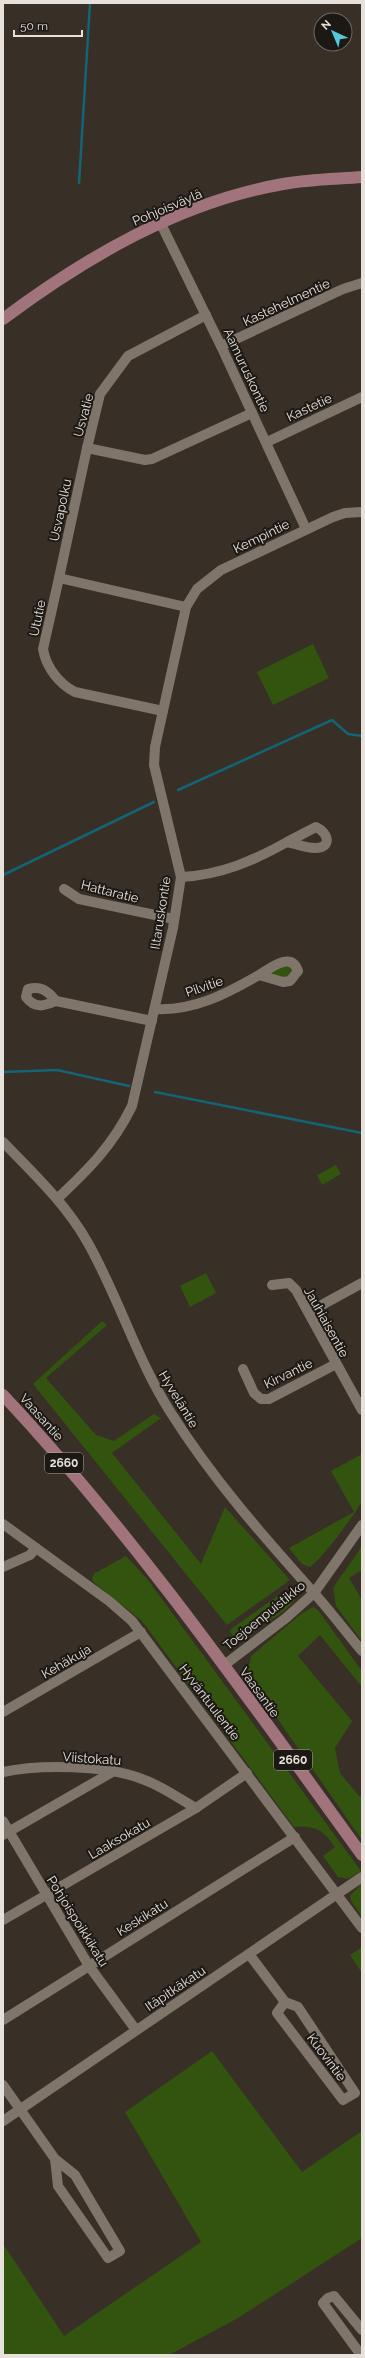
<svg xmlns="http://www.w3.org/2000/svg" width="365" height="2358" font-family="Raleway,sans-serif">
<rect width="100%" height="100%" fill="#382f26"/>
<!-- green -->
<g fill="#33540e">
<polygon points="313,644 329,678 273,705 257,672"/>
<polygon points="287,964 294,970 290,978 271,975 271,972"/>
<polygon points="336,1165 341,1174 322,1185 317,1175"/>
<polygon points="206,1273 216,1293 190,1307 180,1286"/>
<polygon points="102,1321 107,1325 46,1378 96,1435 114,1441 154,1414 161,1418 112,1453 201,1564 225,1507 290,1580 227,1625 33,1384"/>
<path d="M 362,1454 C 362,1465 365,1491 362,1501 C 357,1512 321,1560 310,1567 L 302,1564 L 289,1548 L 354,1512 L 331,1471 Z"/>
<polygon points="362,1546 362,1570 349,1578 362,1600 362,1641 336,1606 333,1588"/>
<path d="M 126,1556 L 148,1580 L 361,1871 L 348,1879 L 338,1877 L 323,1856 L 335,1847 C 322,1829 316,1826 294,1827 L 142,1621 L 93,1582 L 92,1578 L 95,1573 Z"/>
<path d="M 283,1592 L 289,1593 L 295,1600 C 281,1618 255,1629 235,1638 L 230,1632 L 231,1629 Z"/>
<polygon points="313,1607 318,1610 362,1671 362,1687 320,1635 298,1656 352,1721 335,1748 340,1773 359,1796 362,1795 362,1840 247,1675 251,1656 301,1614"/>
<polygon points="362,1883 362,1917 351,1901 350,1896"/>
<polygon points="361,1948 362,1949 362,1973 350,1955"/>
<polygon points="212,2051 302,2172 362,2131 362,2238 238,2318 169,2355 3,2355 3,2244 64,2336 201,2242 125,2112"/>
</g>
<g fill="none" stroke-linecap="round" stroke-linejoin="round">
<!-- stream -->
<g stroke="#136475" stroke-width="2.5">
<polyline points="79,183 90,3"/>
<polyline points="178,790 332,720 348,734 362,736"/>
<polyline points="3,875 154,802"/>
<polyline points="3,1072 57,1070 129,1086"/>
<polyline points="155,1092 362,1133"/>
</g>
<!-- minor -->
<g stroke="#7f756a" stroke-width="10">
<polyline points="161,224 221,346 306,529"/>
<polyline points="206,315 128,356 100,394 87,448 145,460 152,459 252,413"/>
<polyline points="221,346 343,289 362,283"/>
<polyline points="267,442 362,397"/>
<polyline points="59,578 87,448"/>
<path d="M 163,711 L 75,692 C 59,684 46,667 43,649 L 59,578 L 186,607"/>
<path d="M 181,877 C 221,875 253,861 287,842 C 296,844 306,848 315,848 C 332,848 329,833 316,827 L 287,842"/>
<polyline points="64,889 79,899 174,919"/>
<path d="M 56,1001 C 47,990 41,986 28,989 L 26,997 C 35,1009 44,1006 56,1001 L 152,1021"/>
<path d="M 155,1009 C 194,1011 226,994 259,975 L 283,982 L 290,981 L 298,971 C 291,951 271,968 259,975"/>
<path d="M 3,1142 C 34,1174 66,1204 88,1243 C 119,1298 137,1360 171,1413 C 212,1478 263,1536 314,1593 C 331,1612 346,1632 362,1651"/>
<path d="M 58,1198 C 89,1169 113,1145 132,1106 L 173,928 L 181,877 L 154,765 L 155,747 L 186,607 L 197,589 L 221,570 L 333,517 L 345,513 L 362,512"/>
<polyline points="272,1285 289,1283 296,1290 362,1410"/>
<polyline points="309,1312 362,1283"/>
<polyline points="243,1369 254,1393 261,1399 269,1399 336,1364"/>
<polyline points="3,1524 109,1601 132,1621 362,1928"/>
<polyline points="3,1567 30,1555 36,1548"/>
<polyline points="223,1666 286,1618 314,1593 362,1525"/>
<polyline points="3,1712 141,1632"/>
<path d="M 3,1772 C 39,1764 107,1765 142,1779 C 160,1785 178,1798 196,1808"/>
<polyline points="3,1821 89,1966 136,2030"/>
<polyline points="3,1835 114,1771"/>
<polyline points="3,1920 196,1808 247,1773"/>
<polyline points="249,1954 285,2002 298,2007 355,2093 343,2100 277,2013 285,2002"/>
<polyline points="3,2020 295,1837"/>
<polyline points="3,2085 55,2159 75,2175 120,2251 108,2258 58,2186 55,2159"/>
<polyline points="3,2121 362,1877"/>
<polyline points="361,2355 323,2303 328,2298 334,2296 362,2330"/>
</g>
<!-- major -->
<g stroke="#a1737b" stroke-width="12">
<path d="M 3,319 C 86,257 180,202 283,184 C 309,179 336,179 362,177"/>
<path d="M 3,1395 C 136,1537 248,1698 362,1855"/>
</g>
</g>
<g text-anchor="middle" stroke-width="4" stroke-linejoin="round" paint-order="stroke">
<!-- shield labels -->
<g fill="#1c1814" stroke="#aaa59f" stroke-width="1">
<rect x="45" y="1453" width="38" height="20" rx="3"/>
<rect x="274" y="1750" width="38" height="20" rx="3"/>
</g>
<g font-size="12" font-weight="bold" fill="#e7e1db">
<text x="64" y="1467">2660</text>
<text x="293" y="1764">2660</text>
</g>
<!-- street labels -->
<g font-size="13" fill="#e7e1db" stroke="#1c1814">
<text transform="translate(167 207) rotate(-23)" y="5">Pohjoisväylä</text>
<text transform="translate(286 302) rotate(-25)" y="5">Kastehelmentie</text>
<text transform="translate(247 370) rotate(65)" y="5">Aamuruskontie</text>
<text transform="translate(309 407) rotate(-25)" y="5">Kastetie</text>
<text transform="translate(83 415) rotate(-75)" y="5">Usvatie</text>
<text transform="translate(60 510) rotate(-78)" y="5">Usvapolku</text>
<text transform="translate(261 536) rotate(-26)" y="5">Kempintie</text>
<text transform="translate(37 618) rotate(-78)" y="5">Ututie</text>
<text transform="translate(110 891) rotate(14)" y="5">Hattaratie</text>
<text transform="translate(160 913) rotate(-81)" y="5">Iltaruskontie</text>
<text transform="translate(204 986) rotate(-19)" y="5">Pilvitie</text>
<text transform="translate(327 1322) rotate(61)" y="5">Jauhiaisentie</text>
<text transform="translate(288 1373) rotate(-26)" y="5">Kirvantie</text>
<text transform="translate(179 1399) rotate(59)" y="5">Hyveläntie</text>
<text transform="translate(42 1417) rotate(48)" y="5">Vaasantie</text>
<text transform="translate(264 1615) rotate(-39)" y="5">Toejoenpuistikko</text>
<text transform="translate(66 1661) rotate(-30)" y="5">Kehäkuja</text>
<text transform="translate(260 1692) rotate(54)" y="5">Vaasantie</text>
<text transform="translate(210 1702) rotate(53)" y="5">Hyväntuulentie</text>
<text transform="translate(92 1758) rotate(4)" y="5">Viistokatu</text>
<text transform="translate(119 1838) rotate(-30)" y="5">Laaksokatu</text>
<text transform="translate(142 1917) rotate(-32)" y="5">Keskikatu</text>
<text transform="translate(78 1921) rotate(58)" y="5">Pohjoispoikkikatu</text>
<text transform="translate(175 1988) rotate(-34)" y="5">Itäpitkäkatu</text>
<text transform="translate(327 2057) rotate(53)" y="5">Kuovintie</text>
</g>
</g>
<!-- border -->
<rect width="365" height="2358" fill="none" stroke="#e7e1db" stroke-width="8"/>
<!-- north arrow -->
<g transform="translate(333 32) rotate(316)"><circle r="19" fill="#1c1814" stroke="#6d6864"/>
<path d="M0-3L7 15L0 10L-7 15Z" fill="#53cadc"/>
<text y="-6" font-size="11" font-weight="bold" text-anchor="middle" fill="#e7e1db">N</text>
</g>
<!-- scale -->
<path d="M14 30v6h68v-6" fill="none" stroke="#e7e1db" stroke-width="2"/>
<text x="20" y="30" font-size="12" fill="#e7e1db" stroke="#1c1814" stroke-width="3" paint-order="stroke">50 m</text>
</svg>
